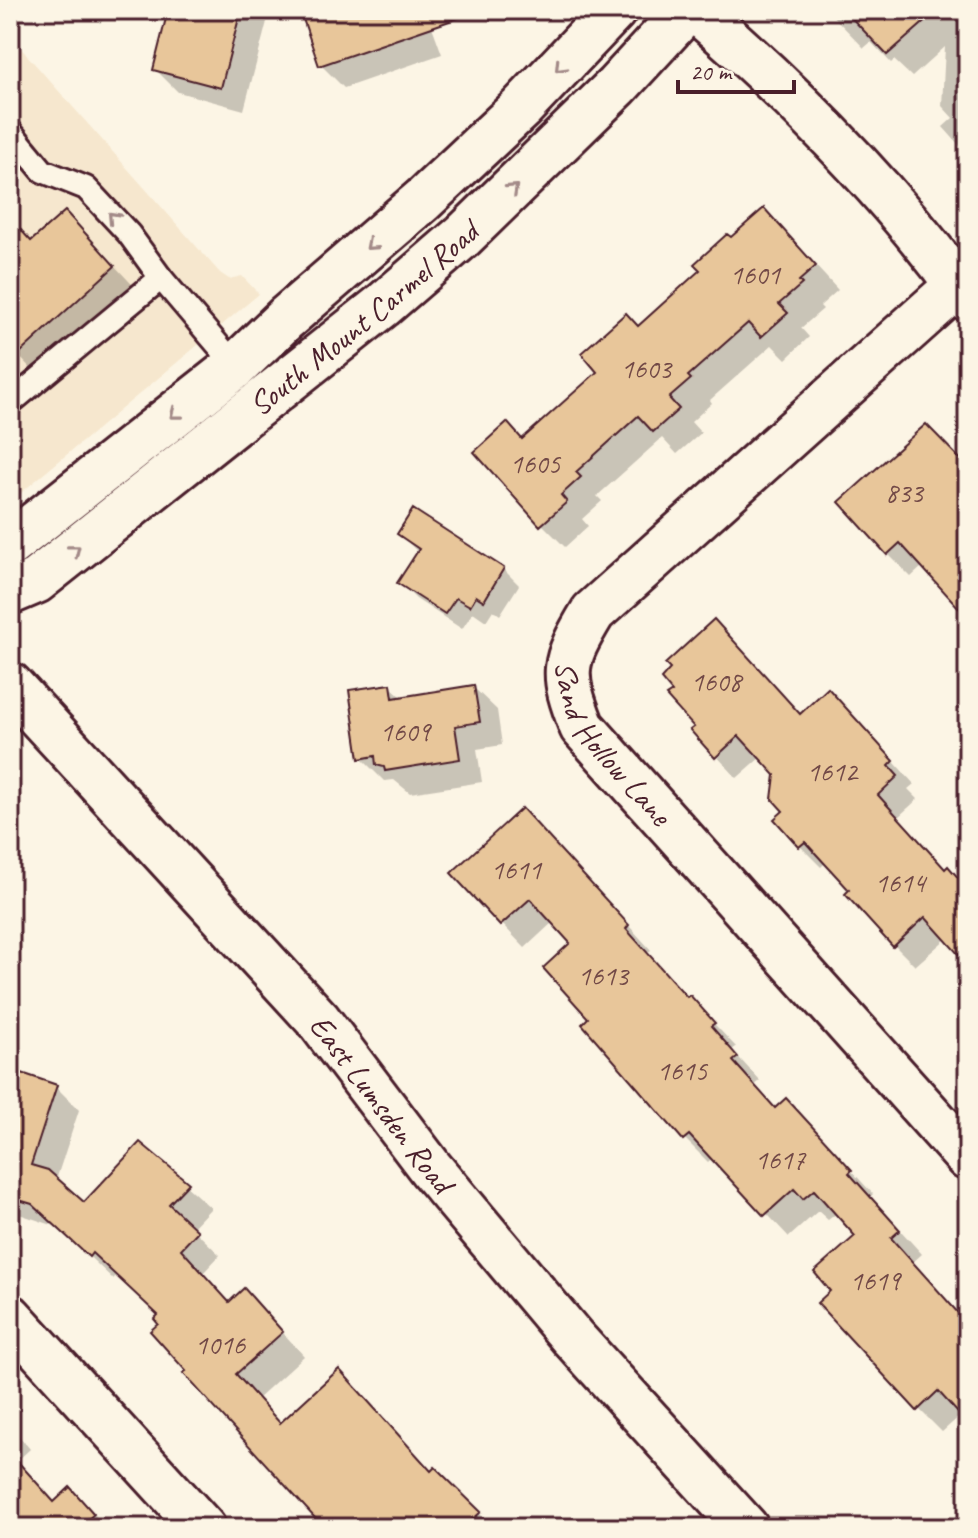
<svg xmlns="http://www.w3.org/2000/svg" width="978" height="1538" font-family="Caveat,sans-serif">
<rect width="100%" height="100%" fill="#fcf5e5"/>
<filter id="ink" filterUnits="userSpaceOnUse"><feTurbulence type="fractalNoise" baseFrequency=".0125" numOctaves="2"/><feDisplacementMap in="SourceGraphic" scale="16" xChannelSelector="R" yChannelSelector="G"/><feConvolveMatrix kernelMatrix="1 2 1 2 8 2 1 2 1" color-interpolation-filters="sRGB"/></filter>
<g filter="url(#ink)">
<!-- built -->
<polygon fill="#f6e7ce" points="10,36 220,273 229,279 242,276 259,294 10,502"/>
<!-- shadow -->
<g fill="#0003">
<polygon points="87,10 115,10 100,23"/>
<polygon points="170,10 270,10 244,110 178,92 155,69"/>
<polygon points="302,10 426,10 442,54 344,88 321,65"/>
<polygon points="827,10 959,10 968,20 968,155 943,127 953,118 942,106 945,47 912,77 894,60 891,63 871,42 864,48"/>
<polygon points="764,210 838,290 820,306 823,309 801,328 809,337 786,359 772,345 710,400 712,403 691,422 701,433 677,454 662,438 597,496 602,501 582,519 588,526 565,547 542,524 523,441 600,372 638,328"/>
<polygon points="65,213 143,296 46,384 10,347 10,218 33,243"/>
<polygon points="968,469 968,615 923,566 911,577 888,554"/>
<polygon points="399,534 503,569 519,585 500,615 493,610 486,621 473,612 462,629 416,599 400,583 419,553"/>
<polygon points="390,686 403,698 473,687 497,710 502,745 477,749 482,782 410,793 394,780 384,781 361,758"/>
<polygon points="849,712 914,784 908,789 918,799 898,817 946,871 968,890 968,962 947,938 915,966 894,945 826,862 821,867 800,846 786,811 777,774 761,757 737,778 693,730"/>
<polygon points="545,834 651,950 647,953 736,1047 732,1050 760,1081 754,1086 776,1110 786,1100 873,1194 870,1197 922,1254 913,1262 956,1311 968,1300 968,1421 962,1414 942,1432 919,1409 833,1291 858,1236 837,1213 828,1220 818,1211 789,1237 713,1157 708,1162 685,1139 585,1024 591,1018 573,943 553,922 525,948 453,873"/>
<polygon points="968,1008 968,1024 960,1015"/>
<polygon points="10,1071 56,1087 79,1110 56,1180 84,1205 140,1145 211,1208 192,1228 220,1255 203,1273 230,1303 266,1314 304,1356 257,1399 281,1425 432,1473 435,1470 494,1528 329,1528 189,1371 160,1316 117,1275 113,1279 58,1227 10,1211"/>
<polygon points="10,1425 30,1449 17,1461 55,1503 93,1513 106,1528 10,1528"/>
</g>
<!-- building -->
<g fill="#e8c69a" stroke="#4a1f2b" stroke-width="2">
<polygon points="168,10 241,10 221,88 153,70"/>
<polygon points="300,10 466,10 467,15 319,66"/>
<polygon points="844,10 938,10 887,55"/>
<polygon points="764,208 816,266 799,281 802,284 779,304 788,313 761,337 748,323 688,376 691,379 669,398 679,409 653,432 638,416 576,472 581,477 561,495 567,502 540,526 474,452 507,422 522,439 597,372 581,353 626,313 638,326 700,270 694,264 727,234 731,237"/>
<polygon points="65,211 115,266 10,362 10,218 31,241"/>
<polygon points="926,424 968,467 968,618 900,543 887,555 839,502"/>
<polygon points="413,509 504,568 484,601 476,596 470,606 456,598 445,614 397,583 419,549 397,534"/>
<polygon points="714,619 800,714 828,688 894,761 889,766 898,776 878,795 945,869 948,866 968,889 968,965 925,917 893,947 845,894 849,890 805,842 799,847 774,819 783,811 772,799 775,775 739,736 715,758 690,730 694,727 666,696 672,692 661,679 670,669 665,664"/>
<polygon points="391,684 393,698 474,685 480,722 455,726 460,759 385,771 384,767 376,765 375,756 359,759 349,690"/>
<polygon points="522,808 629,925 626,929 687,997 690,995 715,1023 711,1026 738,1057 733,1061 775,1108 786,1098 852,1170 849,1173 900,1230 891,1238 968,1324 968,1424 938,1391 917,1411 817,1303 830,1291 814,1272 855,1236 814,1190 803,1199 794,1189 764,1216 689,1135 683,1140 582,1024 588,1018 543,968 570,943 530,899 500,926 451,873"/>
<polygon points="10,1069 57,1085 31,1165 48,1170 84,1202 140,1142 189,1183 169,1204 198,1231 181,1249 229,1302 244,1288 283,1332 236,1374 280,1423 339,1369 431,1471 435,1467 481,1512 463,1528 324,1528 183,1373 186,1371 150,1331 158,1324 154,1319 158,1315 92,1253 89,1257 32,1204 19,1200 16,1210 10,1209"/>
<polygon points="10,1453 54,1502 70,1487 94,1514 78,1528 10,1528"/>
</g>
<g fill="none" stroke-linecap="round" stroke-linejoin="round">
<defs>
<g id="service">
<polyline points="10,131 43,171 86,188 129,234 161,278 236,366"/>
<polyline points="10,403 161,278"/>
</g>
<g id="minor">
<path d="M 696,10 C 797,97 889,190 968,299"/>
<path id="s1" d="M 958,285 L 593,612 C 562,663 561,673 582,727 L 968,1158"/>
<polyline points="10,1317 203,1528"/>
</g>
<g id="tertiary">
<polyline points="10,544 236,366 286,318 423,200 521,108 614,10"/>
<path id="s2" d="M 10,592 L 36,581 L 382,306 L 463,236 L 617,86 L 687,10"/>
<path id="s3" d="M 10,685 L 319,1021 L 431,1169 L 572,1337 L 746,1528"/>
</g>
</defs>
<!-- service casing -->
<use href="#service" stroke="#4a1f2b" stroke-width="28"/>
<!-- minor casing -->
<use href="#minor" stroke="#4a1f2b" stroke-width="50"/>
<!-- tertiary casing -->
<use href="#tertiary" stroke="#4a1f2b" stroke-width="50"/>
<!-- service -->
<use href="#service" stroke="#fcf5e5" stroke-width="22"/>
<!-- minor -->
<use href="#minor" stroke="#fcf5e5" stroke-width="44"/>
<!-- tertiary -->
<use href="#tertiary" stroke="#fcf5e5" stroke-width="44"/>
</g>
<!-- one-way arrows -->
<defs><path id="oneway-chevron" d="M-2-3.5L2.5 0L-2 3.5" fill="none" stroke-width="1.6" stroke-linecap="round" stroke-linejoin="round" transform="scale(2)"/></defs>
<g stroke="#a38a88">
<use href="#oneway-chevron" transform="translate(560 67) rotate(134)"/>
<use href="#oneway-chevron" transform="translate(513 189) rotate(-43)"/>
<use href="#oneway-chevron" transform="translate(113 217) rotate(-133)"/>
<use href="#oneway-chevron" transform="translate(371 245) rotate(139)"/>
<use href="#oneway-chevron" transform="translate(175 414) rotate(142)"/>
<use href="#oneway-chevron" transform="translate(75 550) rotate(-38)"/>
</g>
</g>
<g text-anchor="middle" stroke-width="6" stroke-linejoin="round" paint-order="stroke">
<!-- number labels -->
<g font-size="28" fill="#724947">
<text x="755" y="284">1601</text>
<text x="646" y="378">1603</text>
<text x="535" y="473">1605</text>
<text x="904" y="502">833</text>
<text x="716" y="691">1608</text>
<text x="405" y="741">1609</text>
<text x="832" y="781">1612</text>
<text x="516" y="879">1611</text>
<text x="900" y="892">1614</text>
<text x="603" y="985">1613</text>
<text x="682" y="1080">1615</text>
<text x="780" y="1169">1617</text>
<text x="875" y="1290">1619</text>
<text x="220" y="1354">1016</text>
</g>
<!-- street labels -->
<g font-size="32" fill="#4a1f2b" stroke="#fcf5e5">
<text dy="11" stroke="none"><textPath href="#s2" startOffset="448">South Mount Carmel Road</textPath></text>
<text dy="11" stroke="none"><textPath href="#s1" startOffset="642">Sand Hollow Lane</textPath></text>
<text dy="11" stroke="none"><textPath href="#s3" startOffset="560">East Lumsden Road</textPath></text>
</g>
</g>
<!-- margin -->
<rect width="978" height="1538" fill="none" stroke="#fcf5e5" stroke-width="40"/>
<rect x="20" y="20" width="938" height="1498" fill="none" stroke="#4a1f2b" stroke-width="3" filter="url(#ink)"/>
<!-- scale -->
<path d="M678 80v12h116v-12" fill="none" stroke="#4a1f2b" stroke-width="4"/>
<text x="690" y="80" font-size="24" fill="#4a1f2b" stroke="#fcf5e5" stroke-width="6" paint-order="stroke">20 m</text>
</svg>
